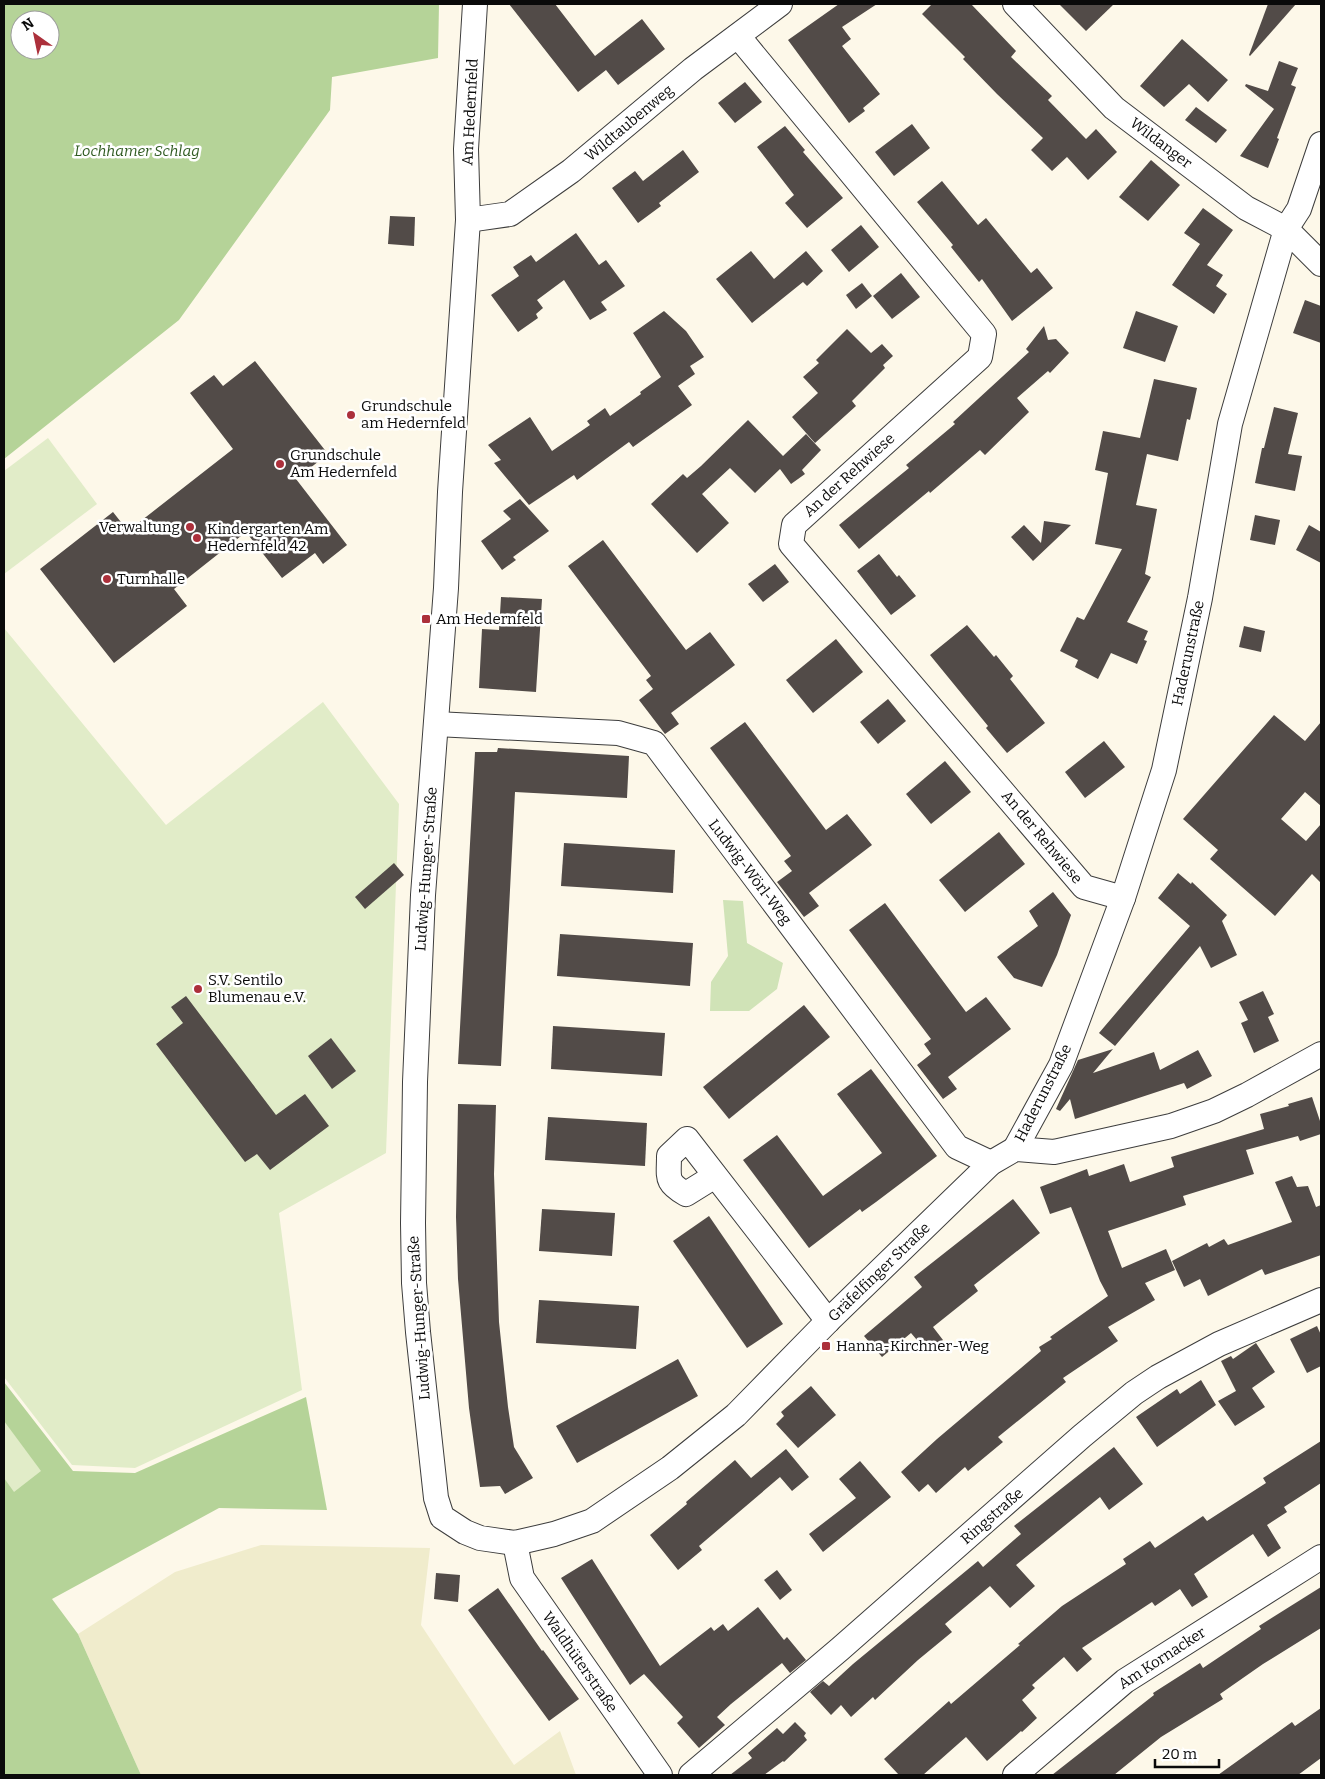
<svg xmlns="http://www.w3.org/2000/svg" width="1325" height="1779" font-family="Bitter,serif">
<rect width="100%" height="100%" fill="#fdf8e9"/>
<!-- farmland -->
<polygon fill="#f0eccc" points="261,1545 430,1548 421,1625 514,1765 560,1731 576,1775 141,1775 78,1634 175,1572"/>
<!-- green -->
<polygon fill="#d0e3b7" points="723,900 743,901 747,943 783,963 777,989 749,1011 710,1011 711,982 728,956"/>
<!-- forest -->
<g fill="#b5d398" fill-rule="evenodd">
<path d="M 4,4 L 439,4 L 438,58 L 332,77 L 330,110 L 179,320 L 4,459 ZM 20,20 L 50,20 L 50,50 L 20,50 Z"/>
<polygon points="4,1382 73,1471 135,1473 306,1397 327,1510 219,1508 52,1599 78,1634 141,1775 4,1775"/>
</g>
<!-- pitch -->
<g fill="#e1ecc8">
<polygon points="48,438 97,504 4,574 4,471"/>
<polygon points="4,628 166,825 323,702 399,804 386,1153 279,1213 302,1390 135,1468 72,1465 4,1377"/>
<polygon points="4,1421 41,1471 14,1492 4,1478"/>
</g>
<!-- building -->
<g fill="#524b48">
<polygon points="509,4 555,4 595,56 642,19 665,49 618,85 606,70 578,92"/>
<polygon points="839,4 877,4 842,27 851,39 842,46 880,94 863,108 865,111 849,123 788,40"/>
<polygon points="932,4 971,4 1016,51 1011,57 1052,96 1048,100 1086,139 1096,129 1117,152 1088,180 1067,157 1052,171 1031,150 1043,138 997,94 963,59 965,57 922,14"/>
<polygon points="1059,4 1114,4 1086,31"/>
<polygon points="1268,4 1296,4 1250,56 1249,55"/>
<polygon points="1182,39 1228,80 1208,102 1189,84 1164,107 1140,86"/>
<polygon points="1279,61 1298,68 1291,85 1296,87 1277,138 1279,139 1268,168 1240,156 1274,109 1245,86 1246,84 1268,91"/>
<polygon points="745,82 762,102 735,123 718,103"/>
<polygon points="1196,107 1227,130 1216,143 1185,120"/>
<polygon points="912,124 930,148 894,176 875,152"/>
<polygon points="785,126 805,150 803,152 843,198 807,228 785,203 794,195 757,147"/>
<polygon points="683,150 699,172 659,203 661,206 638,223 612,188 635,171 643,181"/>
<polygon points="1151,160 1180,185 1148,221 1119,197"/>
<polygon points="942,181 978,225 986,218 1031,273 1037,268 1053,288 1012,321 982,279 979,282 951,247 953,245 917,202"/>
<polygon points="1203,208 1233,230 1207,265 1223,275 1216,286 1227,294 1214,314 1172,285 1200,244 1184,233"/>
<polygon points="390,216 415,217 414,246 388,244"/>
<polygon points="861,225 879,247 849,272 831,250"/>
<polygon points="576,233 599,265 606,260 625,286 601,302 607,310 590,320 564,280 537,300 543,308 536,314 538,318 518,332 491,295 519,276 513,267 531,255 536,262"/>
<polygon points="751,251 774,279 806,251 823,271 807,286 803,282 752,323 716,279"/>
<polygon points="901,273 920,297 892,319 873,296"/>
<polygon points="862,283 872,296 856,309 846,295"/>
<polygon points="1305,300 1321,306 1321,343 1293,333"/>
<polygon points="664,311 686,331 704,357 690,366 695,374 678,386 692,405 633,447 629,442 577,480 574,475 529,505 494,463 501,460 488,445 530,417 552,451 590,425 587,421 605,408 610,416 641,394 640,392 661,377 633,333"/>
<polygon points="1136,311 1178,326 1165,362 1123,348"/>
<polygon points="1044,326 1048,340 1056,339 1069,353 1050,373 1048,371 1017,398 1029,412 985,455 980,450 930,493 929,491 859,549 839,525 909,468 906,465 955,424 953,422 1029,352 1026,349"/>
<polygon points="847,329 871,353 882,344 893,356 883,365 885,368 852,401 856,406 815,443 792,417 818,393 803,377 819,363 816,360"/>
<polygon points="255,361 328,454 296,479 347,545 323,564 315,553 282,578 246,532 174,589 187,606 114,663 40,569 113,512 128,531 233,449 190,393 214,375 223,386"/>
<polygon points="1154,379 1197,388 1190,420 1187,419 1178,461 1147,454 1136,505 1157,509 1145,574 1151,577 1127,622 1148,631 1144,640 1147,641 1137,664 1111,653 1098,679 1075,667 1078,660 1060,651 1077,617 1084,620 1122,549 1095,544 1108,473 1095,470 1103,431 1140,438"/>
<polygon points="1274,407 1298,413 1288,454 1302,456 1295,491 1255,483 1262,448 1264,448"/>
<polygon points="748,420 783,456 806,434 821,450 802,470 805,474 791,484 780,469 755,493 730,468 702,494 729,523 697,553 651,504 683,474 687,478 701,466"/>
<polygon points="520,499 549,531 513,557 516,560 502,570 481,541 511,519 503,511"/>
<polygon points="1255,515 1280,520 1275,545 1250,540"/>
<polygon points="1044,521 1071,525 1033,561 1011,537 1024,525 1041,543"/>
<polygon points="1309,525 1321,532 1321,563 1296,550"/>
<polygon points="603,540 686,650 710,632 735,665 671,713 679,724 665,734 639,700 653,689 646,680 651,676 568,566"/>
<polygon points="879,554 897,577 899,575 916,596 891,615 857,571"/>
<polygon points="775,564 789,582 763,602 748,584"/>
<polygon points="501,597 542,599 536,692 479,688 482,629 499,630"/>
<polygon points="967,625 994,657 996,655 1013,676 1010,679 1045,723 1007,753 986,728 988,726 930,655"/>
<polygon points="1244,626 1265,631 1261,652 1239,647"/>
<polygon points="836,639 863,672 813,713 786,680"/>
<polygon points="888,699 906,721 878,744 860,722"/>
<polygon points="1274,715 1305,741 1321,722 1321,806 1305,792 1281,819 1306,841 1321,824 1321,883 1312,874 1275,916 1210,859 1218,850 1183,819"/>
<polygon points="745,722 826,830 847,814 872,845 809,893 819,906 804,917 777,882 792,871 784,861 791,856 710,748"/>
<polygon points="1104,741 1125,767 1085,798 1065,772"/>
<polygon points="498,748 629,756 627,798 515,792 501,1066 458,1064 475,752 497,752"/>
<polygon points="945,761 971,792 931,824 906,794"/>
<polygon points="999,832 1025,864 965,912 939,880"/>
<polygon points="564,843 675,850 673,893 561,886"/>
<polygon points="394,863 404,875 365,909 355,897"/>
<polygon points="1178,873 1191,884 1192,882 1227,915 1222,921 1237,955 1211,968 1200,946 1115,1046 1099,1033 1190,926 1158,898"/>
<polygon points="1053,892 1071,915 1057,955 1042,987 1014,978 997,957 1038,926 1029,911"/>
<polygon points="885,903 966,1012 986,997 1011,1029 948,1077 957,1089 943,1099 917,1065 931,1054 924,1044 931,1039 849,930"/>
<polygon points="560,934 693,943 690,986 557,976"/>
<polygon points="1263,991 1274,1014 1268,1017 1279,1041 1254,1053 1241,1023 1248,1020 1239,1002"/>
<polygon points="186,996 276,1115 305,1094 329,1126 270,1170 257,1154 245,1162 156,1044 183,1023 171,1007"/>
<polygon points="804,1005 830,1037 729,1119 703,1087"/>
<polygon points="553,1026 665,1033 662,1076 551,1069"/>
<polygon points="331,1038 356,1071 332,1089 308,1056"/>
<polygon points="1113,1049 1093,1073 1154,1052 1160,1070 1198,1050 1212,1076 1187,1089 1184,1083 1075,1119 1070,1099 1060,1111 1056,1109 1078,1060"/>
<polygon points="871,1069 937,1156 876,1202 862,1212 860,1209 809,1248 743,1160 777,1135 823,1196 882,1153 837,1094"/>
<polygon points="1312,1097 1321,1124 1321,1134 1300,1141 1298,1136 1246,1150 1254,1174 1183,1196 1186,1205 1108,1231 1122,1268 1166,1249 1175,1270 1145,1283 1155,1300 1108,1327 1118,1341 1063,1378 1066,1382 998,1437 1003,1442 968,1471 965,1467 936,1493 928,1484 919,1492 901,1472 937,1439 1041,1351 1039,1347 1052,1339 1050,1337 1108,1296 1100,1281 1071,1207 1050,1214 1040,1187 1087,1169 1089,1176 1124,1164 1130,1182 1174,1167 1171,1157 1264,1129 1260,1114 1289,1106 1288,1104"/>
<polygon points="458,1104 496,1105 494,1174 499,1322 508,1407 514,1447 533,1478 505,1494 500,1486 480,1487 469,1408 458,1279 456,1217"/>
<polygon points="548,1117 647,1123 645,1166 545,1160"/>
<polygon points="1292,1176 1297,1187 1308,1186 1316,1207 1321,1205 1321,1255 1265,1275 1262,1269 1208,1296 1200,1279 1184,1287 1172,1261 1207,1243 1209,1247 1224,1239 1228,1245 1292,1222 1275,1182"/>
<polygon points="1013,1199 1040,1233 974,1285 978,1291 933,1327 943,1340 928,1353 911,1333 882,1357 864,1336 922,1287 914,1277"/>
<polygon points="542,1209 615,1213 612,1256 539,1251"/>
<polygon points="709,1216 783,1324 747,1348 673,1241"/>
<polygon points="539,1300 639,1306 636,1349 536,1343"/>
<polygon points="1317,1326 1321,1335 1321,1366 1307,1373 1290,1339"/>
<polygon points="1256,1343 1275,1372 1252,1388 1265,1407 1235,1426 1218,1401 1236,1391 1221,1361 1231,1356 1233,1359"/>
<polygon points="678,1359 698,1396 577,1463 556,1426"/>
<polygon points="1201,1380 1216,1405 1157,1447 1136,1417 1177,1389 1180,1394"/>
<polygon points="811,1386 836,1415 798,1448 776,1424 784,1416 781,1412"/>
<polygon points="1321,1441 1321,1483 1284,1507 1287,1512 1267,1525 1281,1548 1268,1557 1253,1534 1194,1574 1208,1597 1192,1607 1180,1589 1155,1606 1152,1602 1082,1648 1092,1659 1077,1672 1064,1657 1032,1685 1035,1688 1022,1700 1037,1718 1022,1732 1021,1731 987,1761 966,1737 923,1775 899,1775 884,1759 949,1701 951,1704 1020,1645 1018,1644 1062,1606 1126,1564 1123,1559 1150,1541 1155,1548 1203,1516 1207,1521 1266,1483 1263,1478"/>
<polygon points="1114,1447 1143,1484 1109,1510 1100,1497 1016,1565 1035,1586 1010,1608 990,1586 945,1624 952,1632 918,1660 875,1700 873,1697 851,1717 841,1705 831,1715 810,1692 823,1681 829,1686 853,1664 978,1561 983,1567 1021,1534 1014,1526"/>
<polygon points="786,1449 809,1477 792,1491 780,1477 699,1546 702,1550 678,1570 650,1535 687,1504 686,1502 735,1460 751,1478"/>
<polygon points="860,1461 891,1497 823,1552 809,1534 856,1498 839,1479"/>
<polygon points="592,1559 660,1666 711,1627 714,1631 723,1624 728,1631 758,1607 784,1640 787,1637 806,1660 790,1673 782,1663 731,1704 717,1717 725,1725 699,1748 677,1723 683,1717 644,1674 630,1685 561,1578"/>
<polygon points="777,1570 792,1590 780,1600 764,1580"/>
<polygon points="436,1573 460,1575 458,1602 434,1599"/>
<polygon points="1321,1587 1321,1628 1263,1664 1220,1694 1223,1699 1161,1737 1114,1775 1052,1775 1154,1695 1153,1693 1200,1663 1203,1668 1261,1629 1259,1626"/>
<polygon points="498,1588 542,1651 543,1650 579,1699 549,1721 468,1610"/>
<polygon points="1321,1708 1321,1758 1298,1775 1218,1775 1292,1722 1295,1726"/>
<polygon points="795,1722 806,1733 804,1736 807,1740 784,1762 783,1761 764,1775 730,1775 752,1758 748,1753 777,1728 783,1734"/>
</g>
<g fill="none" stroke-linecap="round" stroke-linejoin="round">
<defs>
<g id="minor">
<polyline points="475,4 466,149 468,220 450,492 446,588 423,895 415,1082 413,1223 414,1283 418,1332 436,1498 442,1517 465,1532 480,1538 515,1543 554,1534 592,1521 670,1468 736,1415 828,1321 991,1163 1015,1149 1054,1152 1171,1126 1214,1111 1247,1095 1321,1054"/>
<polyline points="1015,4 1114,108 1246,208 1286,229 1321,264"/>
<polyline points="738,36 984,334 980,357 794,525 791,544 1084,887 1123,898"/>
<polyline points="468,220 510,214 571,171 693,69 780,4"/>
<polyline points="436,724 618,733 654,743 957,1147 991,1163"/>
<polyline points="1015,1149 1061,1065 1123,898 1164,770 1200,598 1230,424 1286,229 1299,209 1321,144"/>
<path d="M 715,1176 L 686,1194 C 665,1182 669,1178 669,1156 L 687,1139 L 828,1321"/>
<polyline points="515,1543 522,1578 660,1775"/>
<polyline points="691,1775 840,1649 1082,1436 1134,1393 1158,1377 1219,1344 1321,1300"/>
<polyline points="1015,1775 1125,1681 1321,1557"/>
</g>
</defs>
<!-- minor casing -->
<use href="#minor" stroke="#3d3d3d" stroke-width="26"/>
<!-- minor -->
<use href="#minor" stroke="#fff" stroke-width="24"/>
</g>
<!-- markers -->
<g fill="#ac303b" stroke="#fff" stroke-width="2">
<circle cx="351" cy="415" r="5"/>
<circle cx="280" cy="464" r="5"/>
<circle cx="190" cy="527" r="5"/>
<circle cx="197" cy="538" r="5"/>
<circle cx="107" cy="579" r="5"/>
<rect x="421" y="614" width="10" height="10" rx="2.5"/>
<circle cx="198" cy="989" r="5"/>
<rect x="821" y="1341" width="10" height="10" rx="2.5"/>
</g>
<g text-anchor="middle" stroke-width="5" stroke-linejoin="round" paint-order="stroke">
<!-- street labels -->
<g font-size="15" fill="#0a0a0a" stroke="#fff">
<text transform="translate(470 112) rotate(-87)" y="5">Am Hedernfeld</text>
<text transform="translate(629 123) rotate(-40)" y="5">Wildtaubenweg</text>
<text transform="translate(1161 143) rotate(37)" y="5">Wildanger</text>
<text transform="translate(849 475) rotate(-42)" y="5">An der Rehwiese</text>
<text transform="translate(1188 653) rotate(-78)" y="5">Haderunstraße</text>
<text transform="translate(1042 837) rotate(50)" y="5">An der Rehwiese</text>
<text transform="translate(426 869) rotate(-86)" y="5">Ludwig-Hunger-Straße</text>
<text transform="translate(750 872) rotate(53)" y="5">Ludwig-Wörl-Weg</text>
<text transform="translate(1043 1093) rotate(-63)" y="5">Haderunstraße</text>
<text transform="translate(879 1272) rotate(-44)" y="5">Gräfelfinger Straße</text>
<text transform="translate(419 1318) rotate(-94)" y="5">Ludwig-Hunger-Straße</text>
<text transform="translate(992 1516) rotate(-41)" y="5">Ringstraße</text>
<text transform="translate(1162 1658) rotate(-33)" y="5">Am Kornacker</text>
<text transform="translate(580 1662) rotate(55)" y="5">Waldhüterstraße</text>
</g>
<!-- park labels -->
<g font-size="15" font-style="italic" fill="#305b22" stroke="#fff">
<text x="137" y="156">Lochhamer Schlag</text>
</g>
<!-- poi labels -->
<g font-size="15" fill="#0a0a0a" stroke="#fff" text-anchor="start">
<text x="361" y="411">Grundschule<tspan x="361" dy="17">am Hedernfeld</tspan></text>
<text x="290" y="460">Grundschule<tspan x="290" dy="17">Am Hedernfeld</tspan></text>
<text x="180" y="532" text-anchor="end">Verwaltung</text>
<text x="207" y="534">Kindergarten Am<tspan x="207" dy="17">Hedernfeld 42</tspan></text>
<text x="117" y="584">Turnhalle</text>
<text x="436" y="624">Am Hedernfeld</text>
<text x="208" y="985">S.V. Sentilo<tspan x="208" dy="17">Blumenau e.V.</tspan></text>
<text x="836" y="1351">Hanna-Kirchner-Weg</text>
</g>
</g>
<!-- border -->
<rect width="1325" height="1779" fill="none" stroke="#0a0a0a" stroke-width="10"/>
<!-- north arrow -->
<g transform="translate(35 35) rotate(327)"><circle r="24" fill="#ffffff" stroke="#9d9d9d"/>
<path d="M0-4L9 19L0 12L-9 19Z" fill="#ac303b"/>
<text y="-8" font-size="14" font-weight="bold" text-anchor="middle" fill="#0a0a0a">N</text>
</g>
<!-- scale -->
<path d="M1155 1759v8h64v-8" fill="none" stroke="#0a0a0a" stroke-width="2.5"/>
<text x="1162" y="1759" font-size="15" fill="#0a0a0a" stroke="#ffffff" stroke-width="4" paint-order="stroke">20 m</text>
</svg>
